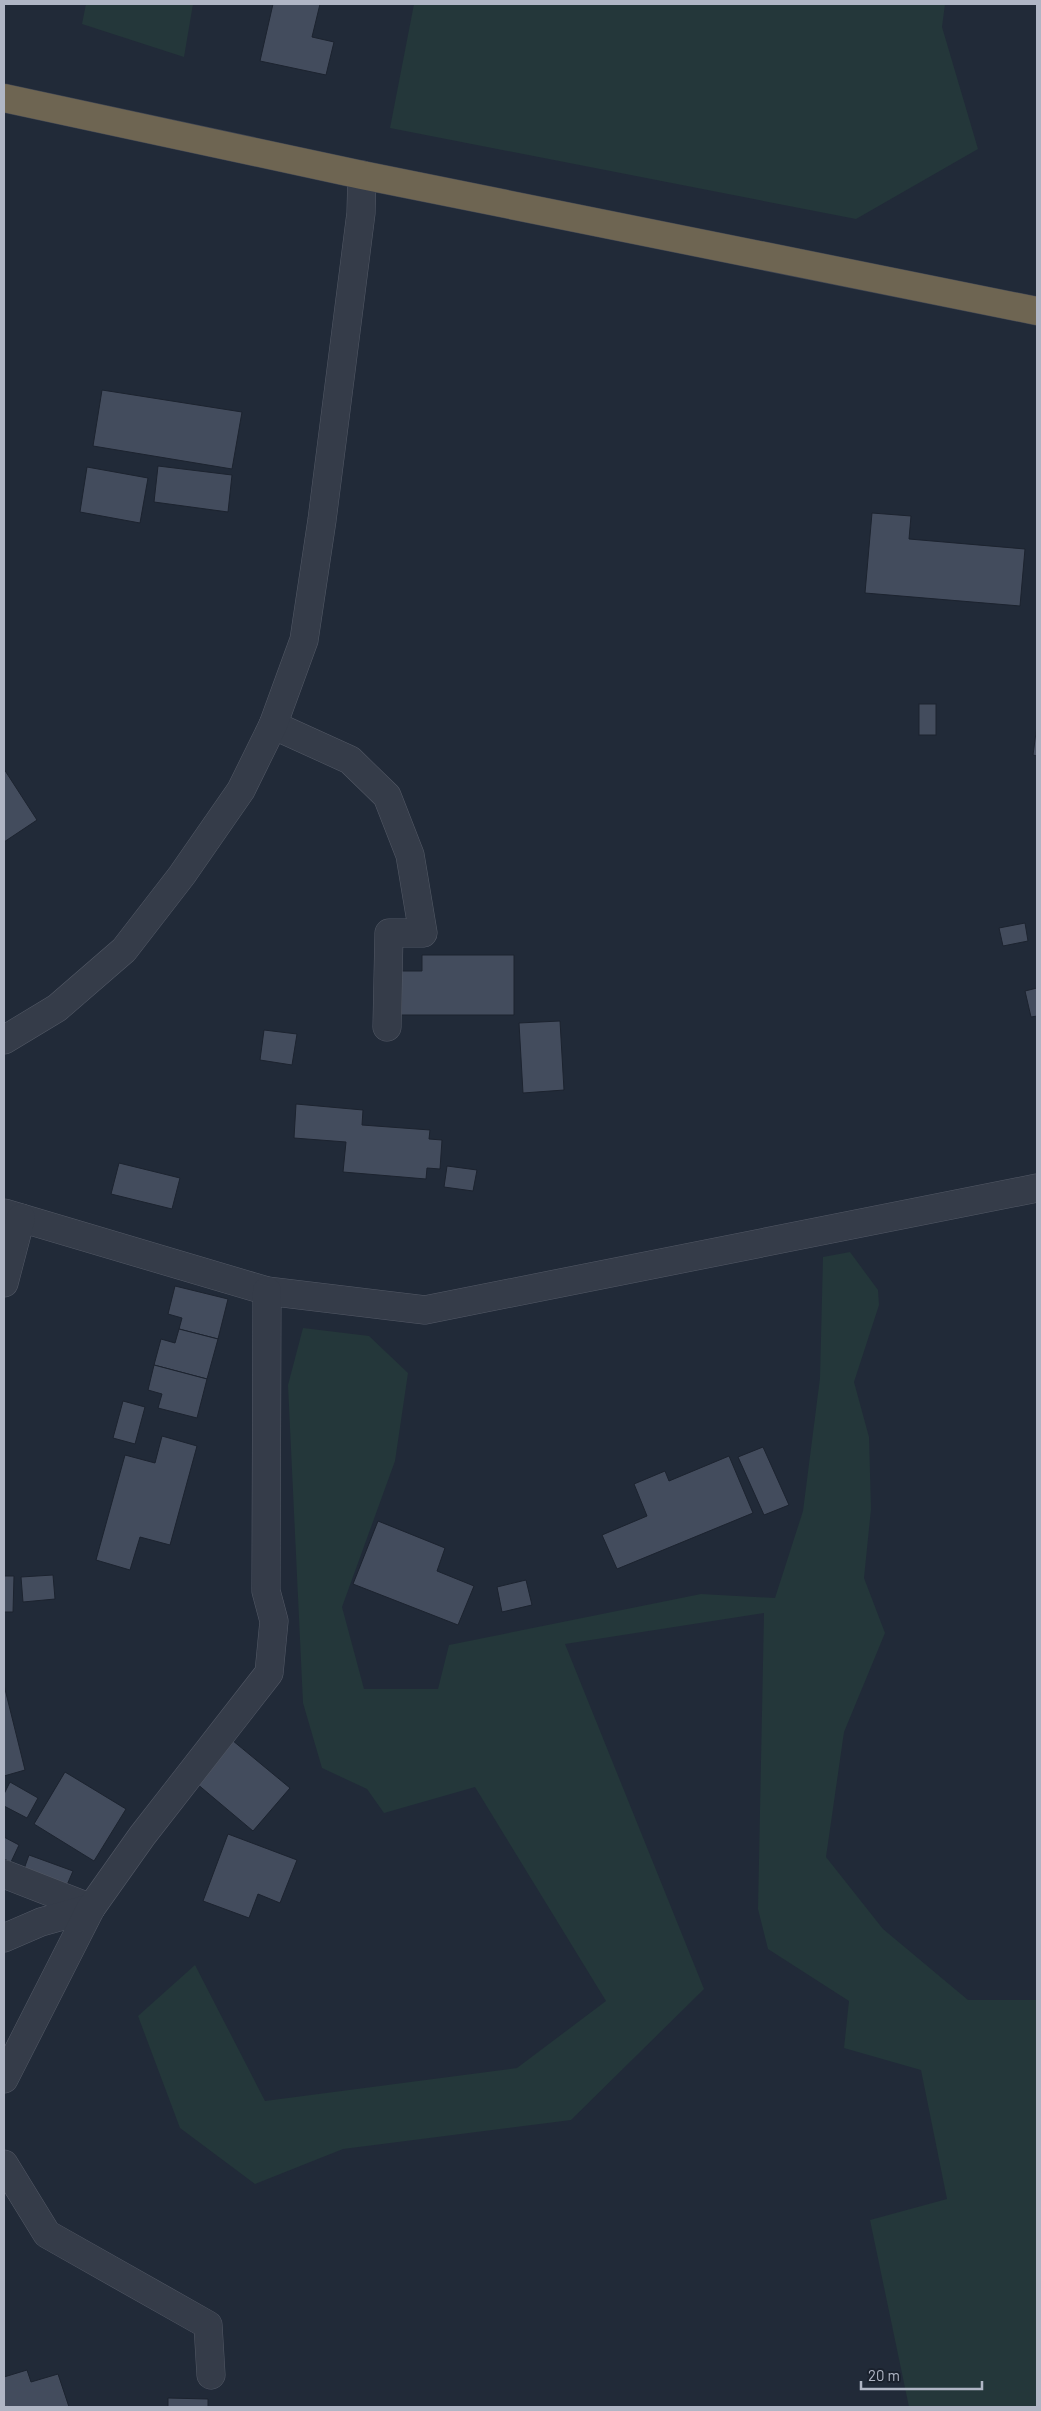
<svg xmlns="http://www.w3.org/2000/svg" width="1041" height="2411" font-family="Barlow,sans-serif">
<rect width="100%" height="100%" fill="#212a38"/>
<!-- green -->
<g fill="#24373a">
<polygon points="86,4 193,4 184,57 82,24"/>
<polygon points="414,4 945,4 942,27 978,149 856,219 390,128"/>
<polygon points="850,1252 878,1290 879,1305 854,1382 869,1437 871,1509 864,1578 885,1633 844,1732 826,1857 883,1929 968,2000 1037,2000 1037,2407 909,2407 870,2220 947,2199 921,2070 844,2048 849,2001 768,1949 758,1909 764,1613 565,1644 704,1989 571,2120 343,2149 255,2184 180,2128 138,2016 195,1965 265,2101 517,2068 606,2001 475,1787 384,1813 367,1789 322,1768 303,1703 288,1385 303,1328 369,1336 408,1373 395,1461 342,1607 364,1689 438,1689 449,1645 701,1594 775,1598 803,1511 820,1378 823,1257"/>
</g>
<!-- building -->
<g fill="#434c5d" stroke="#1c232f">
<polygon points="273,4 320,4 312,37 334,42 326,75 260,61"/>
<polygon points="102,390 242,412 232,469 93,446"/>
<polygon points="158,466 232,475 228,512 154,502"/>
<polygon points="87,467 148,478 140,523 80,512"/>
<polygon points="872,513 911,516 909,539 1025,549 1020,606 865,593"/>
<rect x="919" y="704" width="17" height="31"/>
<polygon points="1037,725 1037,756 1033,755"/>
<polygon points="4,769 37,820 4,842"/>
<polygon points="1025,923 1028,941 1003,946 999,928"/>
<polygon points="422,955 514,955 514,1015 396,1015 396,971 422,971"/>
<polygon points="1037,988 1037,1016 1031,1017 1025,991"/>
<polygon points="560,1021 564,1090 523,1093 519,1023"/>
<polygon points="264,1030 297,1034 292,1065 260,1060"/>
<polygon points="296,1104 363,1110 362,1125 430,1130 429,1139 442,1140 440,1169 427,1168 426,1179 343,1172 346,1142 294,1138"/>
<polygon points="119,1163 180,1178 172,1209 111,1194"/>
<polygon points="447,1166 477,1170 473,1191 444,1187"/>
<polygon points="175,1286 228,1299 218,1339 179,1329 182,1318 168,1314"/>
<polygon points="179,1329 218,1339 207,1379 154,1365 161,1339 175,1343"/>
<polygon points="154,1365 207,1379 197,1418 158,1408 162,1394 148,1390"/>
<polygon points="123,1401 145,1407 135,1444 113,1438"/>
<polygon points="162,1436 197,1446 170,1545 140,1537 130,1570 96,1560 125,1455 155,1463"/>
<polygon points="763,1447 789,1505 764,1515 738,1457"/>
<polygon points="729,1456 753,1513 617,1569 602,1535 647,1516 634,1484 665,1471 669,1481"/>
<polygon points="378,1521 445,1548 437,1571 474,1586 458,1625 353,1584"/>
<polygon points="53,1575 55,1599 23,1602 21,1577"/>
<polygon points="4,1576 14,1576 13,1612 4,1612"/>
<polygon points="526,1580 532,1605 502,1612 497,1587"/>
<polygon points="4,1685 25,1770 4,1776"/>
<polygon points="232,1740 290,1788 253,1831 196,1783"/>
<polygon points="65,1772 126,1809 94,1861 34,1824"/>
<polygon points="10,1782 38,1798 27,1818 4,1806 4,1794"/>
<polygon points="228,1834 297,1860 280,1903 258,1894 249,1918 203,1901"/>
<polygon points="4,1837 19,1845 11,1862 4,1859"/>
<polygon points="29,1855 73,1871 67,1885 24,1869"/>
<polygon points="27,2370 31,2382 58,2374 69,2407 4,2407 4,2377"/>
<polygon points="168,2398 208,2399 208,2407 168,2407"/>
</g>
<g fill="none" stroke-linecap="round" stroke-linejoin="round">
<defs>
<g id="minor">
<polyline points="273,725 350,760 387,796 410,855 423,933 389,933 387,1027"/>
<polyline points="4,1040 57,1008 124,950 182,875 241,790 273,725 304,640 322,520 361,213 362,175"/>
<polyline points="4,1213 267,1291 425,1310 1037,1188"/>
<polyline points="4,1283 21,1218"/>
<polyline points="4,1874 91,1908"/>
<polyline points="4,1938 41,1922 91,1908"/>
<polyline points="4,2079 91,1908 142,1836 269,1673 274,1621 266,1591 267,1291"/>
<polyline points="4,2164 47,2234 208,2325 211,2375"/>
</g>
<polyline id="highway" points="4,98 362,175 1037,311"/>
</defs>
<!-- minor casing -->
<use href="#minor" stroke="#535966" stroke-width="29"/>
<!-- highway casing -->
<use href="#highway" stroke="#404653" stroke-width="29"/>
<!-- minor -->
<use href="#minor" stroke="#353c49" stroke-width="28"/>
<!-- highway -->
<use href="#highway" stroke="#6e6552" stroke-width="28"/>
</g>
<!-- border -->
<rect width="1041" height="2411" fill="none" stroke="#b0b6c5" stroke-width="10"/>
<!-- scale -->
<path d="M861 2381v8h121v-8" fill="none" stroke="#b0b6c5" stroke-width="2.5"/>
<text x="868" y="2381" font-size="15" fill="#b0b6c5" stroke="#1a212d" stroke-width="4" paint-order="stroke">20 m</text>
</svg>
